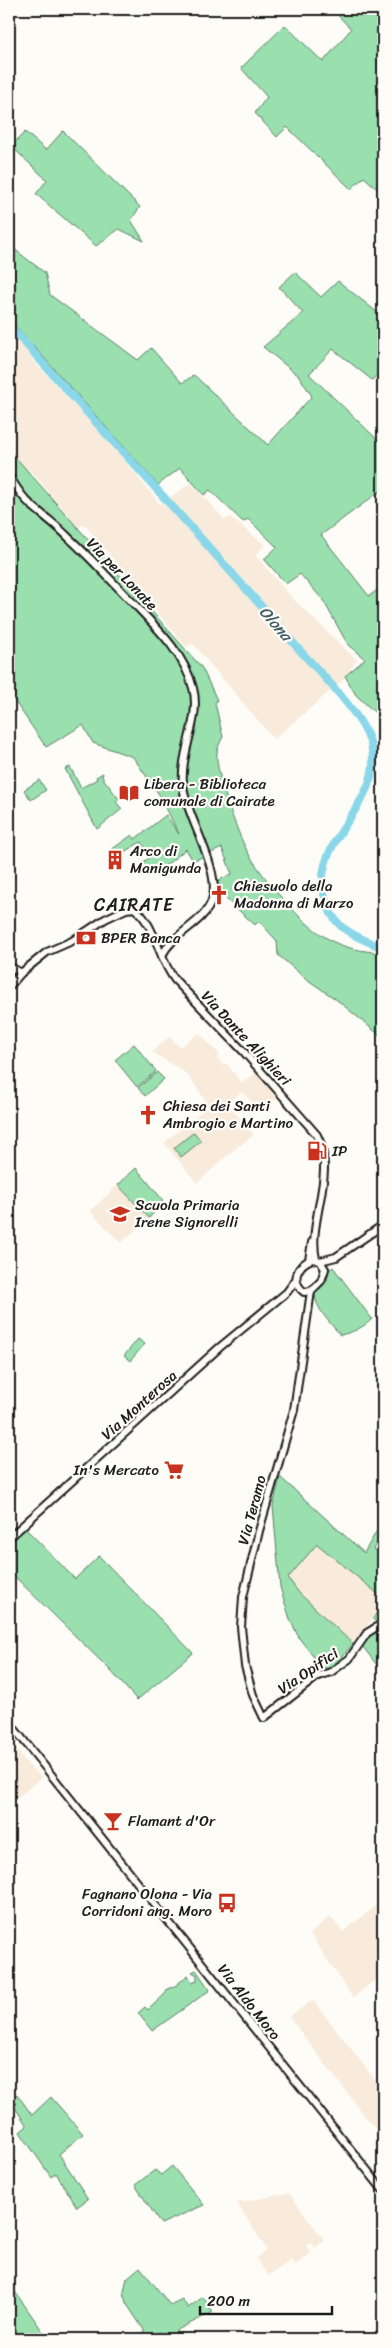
<svg xmlns="http://www.w3.org/2000/svg" width="392" height="2348" font-family="Sriracha,sans-serif">
<rect width="100%" height="100%" fill="#fdfcf7"/>
<filter id="ink" filterUnits="userSpaceOnUse"><feTurbulence type="fractalNoise" baseFrequency=".02" numOctaves="2"/><feDisplacementMap in="SourceGraphic" scale="10" xChannelSelector="R" yChannelSelector="G"/><feConvolveMatrix kernelMatrix="1 2 1 2 8 2 1 2 1" color-interpolation-filters="sRGB"/></filter>
<g filter="url(#ink)">
<!-- built -->
<g fill="#f8ebdb">
<polygon points="9,326 35,363 103,434 160,504 191,483 225,520 230,517 265,545 255,555 296,602 357,660 341,682 274,739 193,644 186,647 84,524 78,527 29,469 26,470 9,450"/>
<polygon points="199,1033 220,1055 217,1058 223,1065 226,1063 242,1083 256,1073 279,1096 261,1112 242,1092 226,1103 254,1134 240,1146 234,1140 238,1146 197,1183 164,1143 209,1105 187,1074 152,1052 169,1037 180,1047"/>
<polygon points="118,1185 149,1218 121,1243 90,1211"/>
<polygon points="317,1544 383,1598 383,1602 373,1619 353,1644 299,1593 288,1578"/>
<polygon points="9,1740 30,1767 42,1777 9,1805"/>
<polygon points="378,1904 383,1913 383,1973 353,1998 310,1934 330,1916 343,1932"/>
<polygon points="313,2000 383,2090 383,2123 375,2129 289,2017"/>
<polygon points="289,2193 324,2240 315,2248 311,2243 306,2246 311,2253 295,2265 291,2260 268,2276 256,2259 267,2250 237,2203"/>
</g>
<!-- green -->
<g fill="#99e0ae" stroke="#5a7e65">
<polygon points="332,9 383,9 383,194 364,177 351,189 287,127 277,137 255,113 267,97 241,68 285,25 323,62 351,29"/>
<polygon points="63,131 140,207 131,220 144,241 119,229 96,246 36,194 47,180 11,146 25,132 46,150"/>
<polygon points="9,245 45,273 50,295 138,360 151,348 182,383 194,375 268,445 312,396 299,376 263,347 303,313 279,287 295,272 321,297 338,281 383,317 383,370 372,380 333,349 309,374 383,445 383,489 321,535 369,596 383,586 383,720 356,695 345,676 365,659 348,645 323,600 300,574 286,584 264,559 277,547 248,519 243,522 210,490 204,495 180,468 158,485 9,319"/>
<path d="M 9,450 L 202,668 L 217,700 L 215,703 L 223,737 C 219,744 216,751 217,759 C 218,779 239,839 250,856 C 267,883 298,920 325,937 C 343,949 363,951 383,953 L 383,1038 L 337,1000 L 305,978 L 278,955 L 277,941 L 259,921 L 255,925 L 215,889 L 215,882 L 232,874 L 222,848 L 193,861 L 186,849 L 160,870 L 155,867 L 143,876 L 141,873 L 143,870 L 140,865 L 151,856 L 141,842 L 115,857 L 111,850 L 132,835 L 135,839 L 166,815 L 179,834 L 160,796 L 133,757 L 93,743 L 83,725 L 46,747 L 9,693 Z"/>
<polygon points="70,767 81,788 97,779 96,777 103,773 102,777 119,799 116,802 122,809 97,829 65,769"/>
<polygon points="39,780 46,790 31,800 24,790"/>
<polygon points="134,1044 156,1071 137,1087 115,1060"/>
<polygon points="157,1072 164,1079 145,1096 138,1088"/>
<polygon points="194,1132 201,1141 181,1157 174,1148"/>
<polygon points="136,1168 162,1199 163,1203 149,1218 118,1185"/>
<path d="M 333,1267 L 372,1319 C 364,1327 352,1333 340,1335 C 331,1323 315,1309 315,1293 L 327,1280 L 329,1270 Z"/>
<polygon points="138,1339 145,1344 130,1361 124,1356"/>
<polygon points="280,1477 364,1553 383,1520 383,1533 373,1549 383,1558 383,1598 317,1544 288,1578 299,1593 353,1644 332,1668 327,1669 319,1664 299,1638 290,1619 280,1587 273,1506"/>
<polygon points="25,1528 75,1579 99,1556 193,1653 137,1700 110,1670 9,1571 9,1542"/>
<polygon points="383,1602 383,1673 360,1643 379,1626 373,1619"/>
<polygon points="196,1970 210,1990 152,2031 138,2013 145,2007 148,2010 165,1994 167,1989 175,1986 188,1975 192,1983 197,1981 197,1975 192,1972"/>
<polygon points="17,2094 32,2115 51,2097 83,2134 59,2154 88,2199 77,2207 56,2173 51,2177 20,2132 27,2126 12,2103"/>
<polygon points="172,2166 204,2205 161,2224 135,2185 155,2170 161,2175"/>
<polygon points="140,2267 170,2305 182,2299 188,2308 203,2297 213,2312 177,2330 170,2338 159,2332 149,2339 141,2339 139,2338 144,2333 144,2330 126,2303 124,2292 127,2278"/>
<polygon points="9,2283 48,2339 9,2339"/>
</g>
<g fill="none" stroke-linecap="round" stroke-linejoin="round">
<!-- river -->
<path stroke="#89d7e8" stroke-width="8" d="M 9,325 C 104,433 203,538 296,646 C 318,671 363,714 371,745 C 387,803 308,840 325,898 C 328,909 332,918 341,926 C 352,936 369,942 383,948"/>
<defs>
<g id="secondary">
<path d="M 9,476 C 15,485 21,496 29,503 C 42,515 57,525 69,538 C 93,560 115,585 138,608 C 160,631 185,656 193,688 C 202,720 177,754 184,792 C 189,820 222,873 212,900 C 204,924 172,933 162,956"/>
<polyline points="9,966 21,973"/>
<path d="M 9,987 L 21,973 L 47,952 L 72,941 L 105,919 L 126,909 L 134,908 C 156,924 158,959 175,980 L 244,1052 L 317,1135 C 337,1175 307,1220 316,1259"/>
<polyline points="309,1260 312,1242"/>
<path d="M 320,1261 L 325,1269 L 321,1281 L 311,1291 L 304,1292 C 290,1281 297,1264 313,1259 L 320,1261 L 336,1257 L 383,1225"/>
<polyline points="311,1291 294,1410 259,1531 243,1597 241,1627 245,1666 253,1695 264,1718 318,1676 331,1672 349,1659 367,1633 383,1623"/>
<polyline points="9,1538 220,1347 287,1292 295,1281"/>
<polyline points="9,1722 383,2190"/>
</g>
</defs>
<!-- secondary casing -->
<use href="#secondary" stroke="#1c1c1c" stroke-width="10"/>
<!-- secondary -->
<use href="#secondary" stroke="#fdfcf7" stroke-width="6"/>
</g>
</g>
<!-- icons -->
<defs>
<symbol id="library-bare" viewBox="-9 -9 18 18"><path d="M-6-4Q-3-5.5-.7-3.5V5Q-3 3-6 4ZM6-4Q3-5.5 .7-3.5V5Q3 3 6 4Z" fill="#c8321e" stroke="#fdfcf7" stroke-width="2.5" paint-order="stroke"/></symbol>
<symbol id="building-bare" viewBox="-9 -9 18 18"><path d="M-4-6H4V6H1V3H-1V6H-4ZM-2.5-4.3h1.7v1.8h-1.7ZM.8-4.3h1.7v1.8H.8ZM-2.5-1h1.7V.8h-1.7ZM.8-1h1.7V.8H.8Z" fill="#c8321e" stroke="#fdfcf7" stroke-width="2.5" paint-order="stroke"/></symbol>
<symbol id="church-bare" viewBox="-9 -9 18 18"><path d="M-1.2-6h2.4v3.5h3.3v2.4h-3.3V6h-2.4V-.1h-3.3v-2.4h3.3Z" fill="#c8321e" stroke="#fdfcf7" stroke-width="2.5" paint-order="stroke"/></symbol>
<symbol id="bank-bare" viewBox="-9 -9 18 18"><path d="M-6-4H6V4H-6ZM0-2.3a2.3 2.3 0 1 0 0 4.6a2.3 2.3 0 1 0 0-4.6Z" fill="#c8321e" stroke="#fdfcf7" stroke-width="2.5" paint-order="stroke"/></symbol>
<symbol id="fuel-bare" viewBox="-9 -9 18 18"><path d="M-5.5-6h7V0h2V4h1.3V-2.5L3-4.5l.8-.8L6-3V5H2.5V1h-1V6h-7ZM-4.2-4.7v3.2H.2V-4.7Z" fill="#c8321e" stroke="#fdfcf7" stroke-width="2.5" paint-order="stroke"/></symbol>
<symbol id="school-bare" viewBox="-9 -9 18 18"><path d="M0-5L7-2L0 1L-7-2ZM-4 1L0 2.5L4 1V4Q0 6-4 4Z" fill="#c8321e" stroke="#fdfcf7" stroke-width="2.5" paint-order="stroke"/></symbol>
<symbol id="supermarket-bare" viewBox="-9 -9 18 18"><path d="M-6-5.5h2.5l.6 2H6L4.5 2H-2.5L-4.4-4H-6ZM-1.5 3.2a1.3 1.3 0 1 0 .1 0ZM3 3.2a1.3 1.3 0 1 0 .1 0Z" fill="#c8321e" stroke="#fdfcf7" stroke-width="2.5" paint-order="stroke"/></symbol>
<symbol id="bar-bare" viewBox="-9 -9 18 18"><path d="M-6-5H6L.8 .8V4.5H3.5V6h-7V4.5H-.8V.8Z" fill="#c8321e" stroke="#fdfcf7" stroke-width="2.5" paint-order="stroke"/></symbol>
<symbol id="bus-bare" viewBox="-9 -9 18 18"><path d="M-5-6H5V4H4V6H2V4H-2V6H-4V4H-5ZM-3.5-4V0h7V-4ZM-3.5 1.2v1.5H-2V1.2ZM2 1.2v1.5H3.5V1.2Z" fill="#c8321e" stroke="#fdfcf7" stroke-width="2.5" paint-order="stroke"/></symbol>
</defs>
<g fill-rule="evenodd">
<use href="#library-bare" x="115" y="779" width="28" height="28"/>
<use href="#building-bare" x="101" y="846" width="28" height="28"/>
<use href="#church-bare" x="205" y="881" width="28" height="28"/>
<use href="#bank-bare" x="72" y="924" width="28" height="28"/>
<use href="#church-bare" x="134" y="1101" width="28" height="28"/>
<use href="#fuel-bare" x="303" y="1137" width="28" height="28"/>
<use href="#school-bare" x="106" y="1200" width="28" height="28"/>
<use href="#supermarket-bare" x="160" y="1456" width="28" height="28"/>
<use href="#bar-bare" x="99" y="1807" width="28" height="28"/>
<use href="#bus-bare" x="213" y="1889" width="28" height="28"/>
</g>
<g text-anchor="middle" stroke-width="4.5" stroke-linejoin="round" paint-order="stroke">
<!-- street labels -->
<g font-size="15" fill="#1c1c1c" stroke="#fdfcf7">
<text transform="translate(122 574) rotate(46)" y="5">Via per Lonate</text>
<text transform="translate(246 1038) rotate(47)" y="5">Via Dante Alighieri</text>
<text transform="translate(139 1405) rotate(-42)" y="5">Via Monterosa</text>
<text transform="translate(252 1510) rotate(-75)" y="5">Via Teramo</text>
<text transform="translate(308 1671) rotate(-34)" y="5">Via Opifici</text>
<text transform="translate(249 2002) rotate(52)" y="5">Via Aldo Moro</text>
</g>
<!-- poi labels -->
<g font-size="15" fill="#1c1c1c" stroke="#fdfcf7" text-anchor="start">
<text x="144" y="789">Libera - Biblioteca<tspan x="144" dy="17">comunale di Cairate</tspan></text>
<text x="130" y="856">Arco di<tspan x="130" dy="17">Manigunda</tspan></text>
<text x="234" y="891">Chiesuolo della<tspan x="234" dy="17">Madonna di Marzo</tspan></text>
<text x="101" y="943">BPER Banca</text>
<text x="163" y="1111">Chiesa dei Santi<tspan x="163" dy="17">Ambrogio e Martino</tspan></text>
<text x="332" y="1156">IP</text>
<text x="135" y="1210">Scuola Primaria<tspan x="135" dy="17">Irene Signorelli</tspan></text>
<text x="159" y="1475" text-anchor="end">In's Mercato</text>
<text x="128" y="1826">Flamant d'Or</text>
<text x="212" y="1899" text-anchor="end">Fagnano Olona - Via<tspan x="212" dy="17">Corridoni ang. Moro</tspan></text>
</g>
<!-- water labels -->
<g font-size="16" font-style="italic" fill="#425d63" stroke="#fdfcf7">
<text transform="translate(276 623) rotate(49)" y="6">Olona</text>
</g>
<!-- quarter labels -->
<g font-size="18" letter-spacing="1" fill="#1c1c1c" stroke="#fdfcf7">
<text x="134" y="911">CAIRATE</text>
</g>
</g>
<!-- margin -->
<rect width="392" height="2348" fill="none" stroke="#fdfcf7" stroke-width="30"/>
<rect x="15" y="15" width="362" height="2318" fill="none" stroke="#1c1c1c" stroke-width="2" filter="url(#ink)"/>
<!-- scale -->
<path d="M200 2306v8h132v-8" fill="none" stroke="#1c1c1c" stroke-width="2.5"/>
<text x="207" y="2306" font-size="15" fill="#1c1c1c" stroke="#fdfcf7" stroke-width="4" paint-order="stroke">200 m</text>
</svg>
